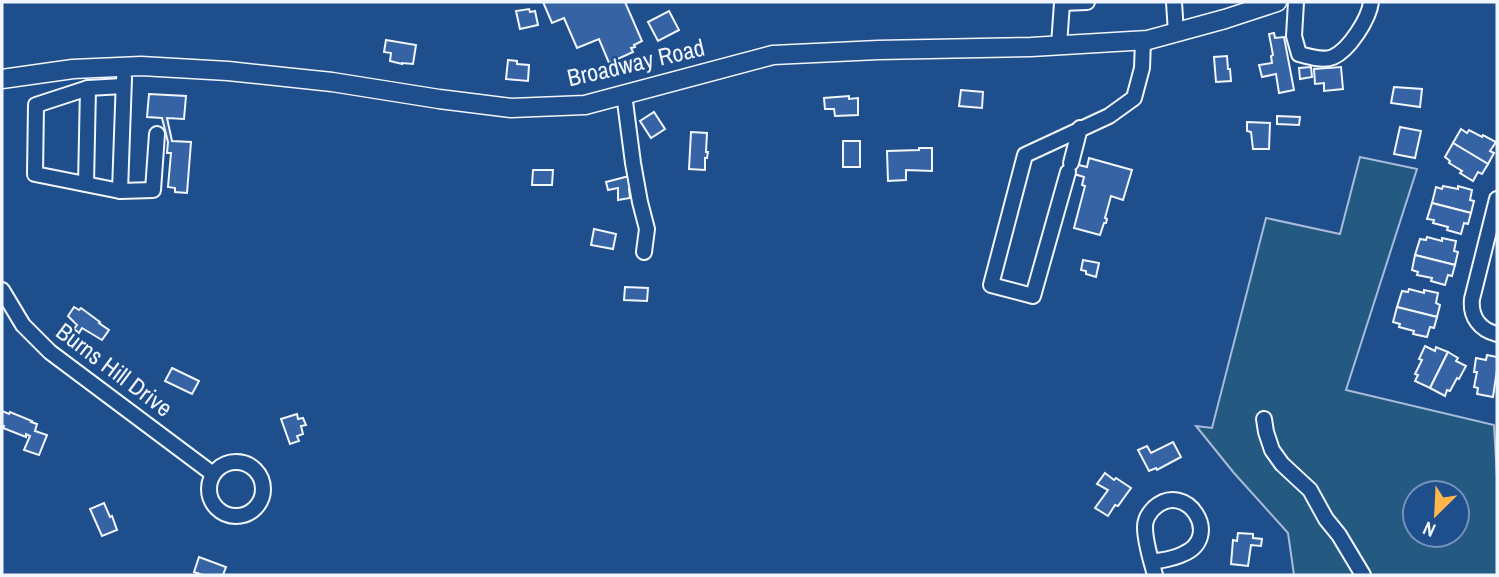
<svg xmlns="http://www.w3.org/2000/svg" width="1499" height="577" font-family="'Archivo Narrow',sans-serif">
<rect width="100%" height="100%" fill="#1f4e8c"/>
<!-- green -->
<path fill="#245a82" stroke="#a8bbd7" stroke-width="2" fill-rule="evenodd" d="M 1360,157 L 1417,169 L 1346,390 L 1494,425 L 1497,478 L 1497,575 L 1294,575 L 1288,533 L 1234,473 L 1196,426 L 1212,428 L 1266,218 L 1340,234 ZM 1415,493 L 1457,493 L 1457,535 L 1415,535 Z"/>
<!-- building -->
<g fill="#3563a3" stroke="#f2f6ff" stroke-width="2">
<polygon points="543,2 625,2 642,41 634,45 635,47 631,48 633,52 609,63 599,39 577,48 564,18 552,23"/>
<polygon points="529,9 530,12 535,11 538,25 520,29 516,11"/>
<polygon points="669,11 679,30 658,41 648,22"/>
<polygon points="1274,33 1275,38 1284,37 1294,90 1279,93 1276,74 1262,77 1259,65 1272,63 1271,56 1273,55 1269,34"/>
<polygon points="386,40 416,45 413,64 402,63 402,64 390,61 391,53 384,52"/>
<polygon points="1227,56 1228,69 1230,69 1231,81 1216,82 1214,57"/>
<polygon points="508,60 517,61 517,64 529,65 528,81 506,79"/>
<polygon points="1311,67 1312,77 1300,79 1299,68"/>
<polygon points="1341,67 1343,89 1324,91 1324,83 1315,84 1314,69"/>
<polygon points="1394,87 1422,89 1420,107 1391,103"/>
<polygon points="961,90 983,92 982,108 959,106"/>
<polygon points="149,94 186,96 184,119 167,118 172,141 191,142 187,193 175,192 175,188 168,187 171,153 167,153 168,142 162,118 147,117"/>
<polygon points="849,96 849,99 858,98 858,115 835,116 834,109 825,109 824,98"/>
<polygon points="654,112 665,129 651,138 640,121"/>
<polygon points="1277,116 1300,117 1299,125 1277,124"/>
<polygon points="1247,122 1270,123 1269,149 1253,149 1251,132 1247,131"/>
<polygon points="1400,127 1421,131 1415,158 1394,154"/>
<polygon points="1461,129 1467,133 1469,130 1482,137 1483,135 1496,142 1490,151 1494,153 1488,164 1453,143"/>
<polygon points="691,132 707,133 706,152 708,152 707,158 705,158 705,170 689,169"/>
<rect x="843" y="141" width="17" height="26"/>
<polygon points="1453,143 1488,164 1482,174 1478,172 1473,181 1460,173 1462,171 1449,163 1450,161 1445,157"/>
<polygon points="919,148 932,148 932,171 906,170 906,180 888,181 887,151 919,150"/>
<polygon points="1089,158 1132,170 1123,200 1111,196 1105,218 1107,219 1106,223 1104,223 1100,235 1074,228 1085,186 1082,185 1084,177 1064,171 1067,162 1087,167"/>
<polygon points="533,170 553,170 552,185 532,185"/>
<polygon points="629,176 631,189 629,189 630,198 618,200 618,188 608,190 606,182"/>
<polygon points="1443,186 1458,189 1458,186 1472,190 1470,200 1474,201 1471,213 1432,203 1436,187 1442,189"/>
<polygon points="1432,203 1471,213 1468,224 1464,223 1461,234 1447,230 1448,227 1433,223 1434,220 1427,219"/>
<polygon points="594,229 616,234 613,249 591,245"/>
<polygon points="1427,237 1442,241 1442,238 1456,241 1454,251 1458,252 1455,265 1415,255 1420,239 1426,240"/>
<polygon points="1415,255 1455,265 1452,276 1448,275 1445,285 1431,281 1432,278 1417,275 1418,272 1412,270"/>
<polygon points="1083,260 1099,263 1096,277 1086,274 1086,271 1081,270"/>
<polygon points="625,287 648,288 647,301 624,300"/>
<polygon points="1409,289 1424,293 1424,290 1438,293 1436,303 1440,305 1437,317 1397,307 1402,291 1408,292"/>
<polygon points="74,307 79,310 81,308 100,322 99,323 109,330 102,340 82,328 79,333 74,329 77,325 68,316"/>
<polygon points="1397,307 1437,317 1434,328 1430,327 1427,337 1413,334 1414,331 1399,327 1400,324 1393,322"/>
<polygon points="1425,346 1435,351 1436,347 1448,352 1430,388 1415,381 1418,375 1415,374 1422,360 1419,359"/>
<polygon points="1448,352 1458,358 1456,361 1466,366 1459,379 1457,378 1450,391 1447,390 1445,396 1430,388"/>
<polygon points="1487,355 1497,357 1497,370 1493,397 1477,394 1478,388 1474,387 1477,372 1474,372 1476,358 1486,360"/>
<polygon points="172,368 199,381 192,394 165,381"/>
<polygon points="2,411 9,414 10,412 32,421 31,422 37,424 35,431 47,435 39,455 24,450 30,436 26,434 26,437 3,428 4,426 2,425"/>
<polygon points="297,414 298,419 303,418 306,425 301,426 303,434 297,436 299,441 290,444 281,419"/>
<polygon points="1173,442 1181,457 1157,470 1156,468 1149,471 1138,450 1147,446 1151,453"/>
<polygon points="1105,473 1114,480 1116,478 1131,488 1118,506 1115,505 1108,516 1095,508 1108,490 1097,484"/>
<polygon points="104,503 110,517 112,516 117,530 102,536 90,509"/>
<polygon points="1238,533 1253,534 1253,538 1262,539 1261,546 1251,545 1248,566 1231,564 1233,540 1237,541"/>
<polygon points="199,557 226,567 223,575 203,575 194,572"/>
</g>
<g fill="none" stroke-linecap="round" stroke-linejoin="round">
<defs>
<g id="minor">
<polyline points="1174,2 1176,33"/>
<path d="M 1296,2 L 1294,36 L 1299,54 C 1310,57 1323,61 1333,57 C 1349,50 1369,19 1371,2"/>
<polyline points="1059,45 1062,3 1087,2"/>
<polyline points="124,78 120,191 153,190 157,134"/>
<polyline points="624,94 633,163 640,202 647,229 644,252"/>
<polyline points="1071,163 1080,128"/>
<polyline points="1068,172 1033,296 991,285 1025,155 1109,116 1134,98 1142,68 1143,41"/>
<polyline points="86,184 88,88"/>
<polyline points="120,191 35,174 36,105 88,88 123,86"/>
<path d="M 1497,199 L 1472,299 C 1470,317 1480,330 1497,334"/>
<polyline points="2,290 23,325 50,352 213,474"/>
<polyline points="1264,419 1266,432 1272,450 1282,464 1310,490 1326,519 1339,535 1363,575"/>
<circle cx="236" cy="489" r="27"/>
<path d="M 1152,562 C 1162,560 1174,559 1183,554 C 1224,537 1186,479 1154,508 C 1149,513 1145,520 1145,527 C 1145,543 1151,560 1155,575"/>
</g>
<polyline id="major" points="2,79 73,69 141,66 228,71 332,82 439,99 511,108 585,105 773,55 878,50 1031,47 1148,40 1225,19 1277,2"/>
</defs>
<!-- minor casing -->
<use href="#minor" stroke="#f2f6ff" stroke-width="18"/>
<!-- major casing -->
<use href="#major" stroke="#f2f6ff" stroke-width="21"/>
<!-- minor -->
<use href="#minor" stroke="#1f4e8c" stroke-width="14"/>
<!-- major -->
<use href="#major" stroke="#1f4e8c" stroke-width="18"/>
</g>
<g text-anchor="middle" stroke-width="5" stroke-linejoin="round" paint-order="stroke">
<!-- street labels -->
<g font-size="24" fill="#f2f6ff" stroke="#1f4e8c">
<text transform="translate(636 63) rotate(-13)" y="8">Broadway Road</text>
<text transform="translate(114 370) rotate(37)" y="8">Burns Hill Drive</text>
</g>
</g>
<!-- border -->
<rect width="1499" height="577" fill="none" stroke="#f2f6ff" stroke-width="7"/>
<!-- north arrow -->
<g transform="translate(1436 514) rotate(204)"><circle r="33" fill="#1f4e8c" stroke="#7391ba" stroke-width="2"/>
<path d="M0-5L12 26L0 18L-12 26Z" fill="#ffb74d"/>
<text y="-10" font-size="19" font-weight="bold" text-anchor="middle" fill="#f2f6ff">N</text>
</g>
</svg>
